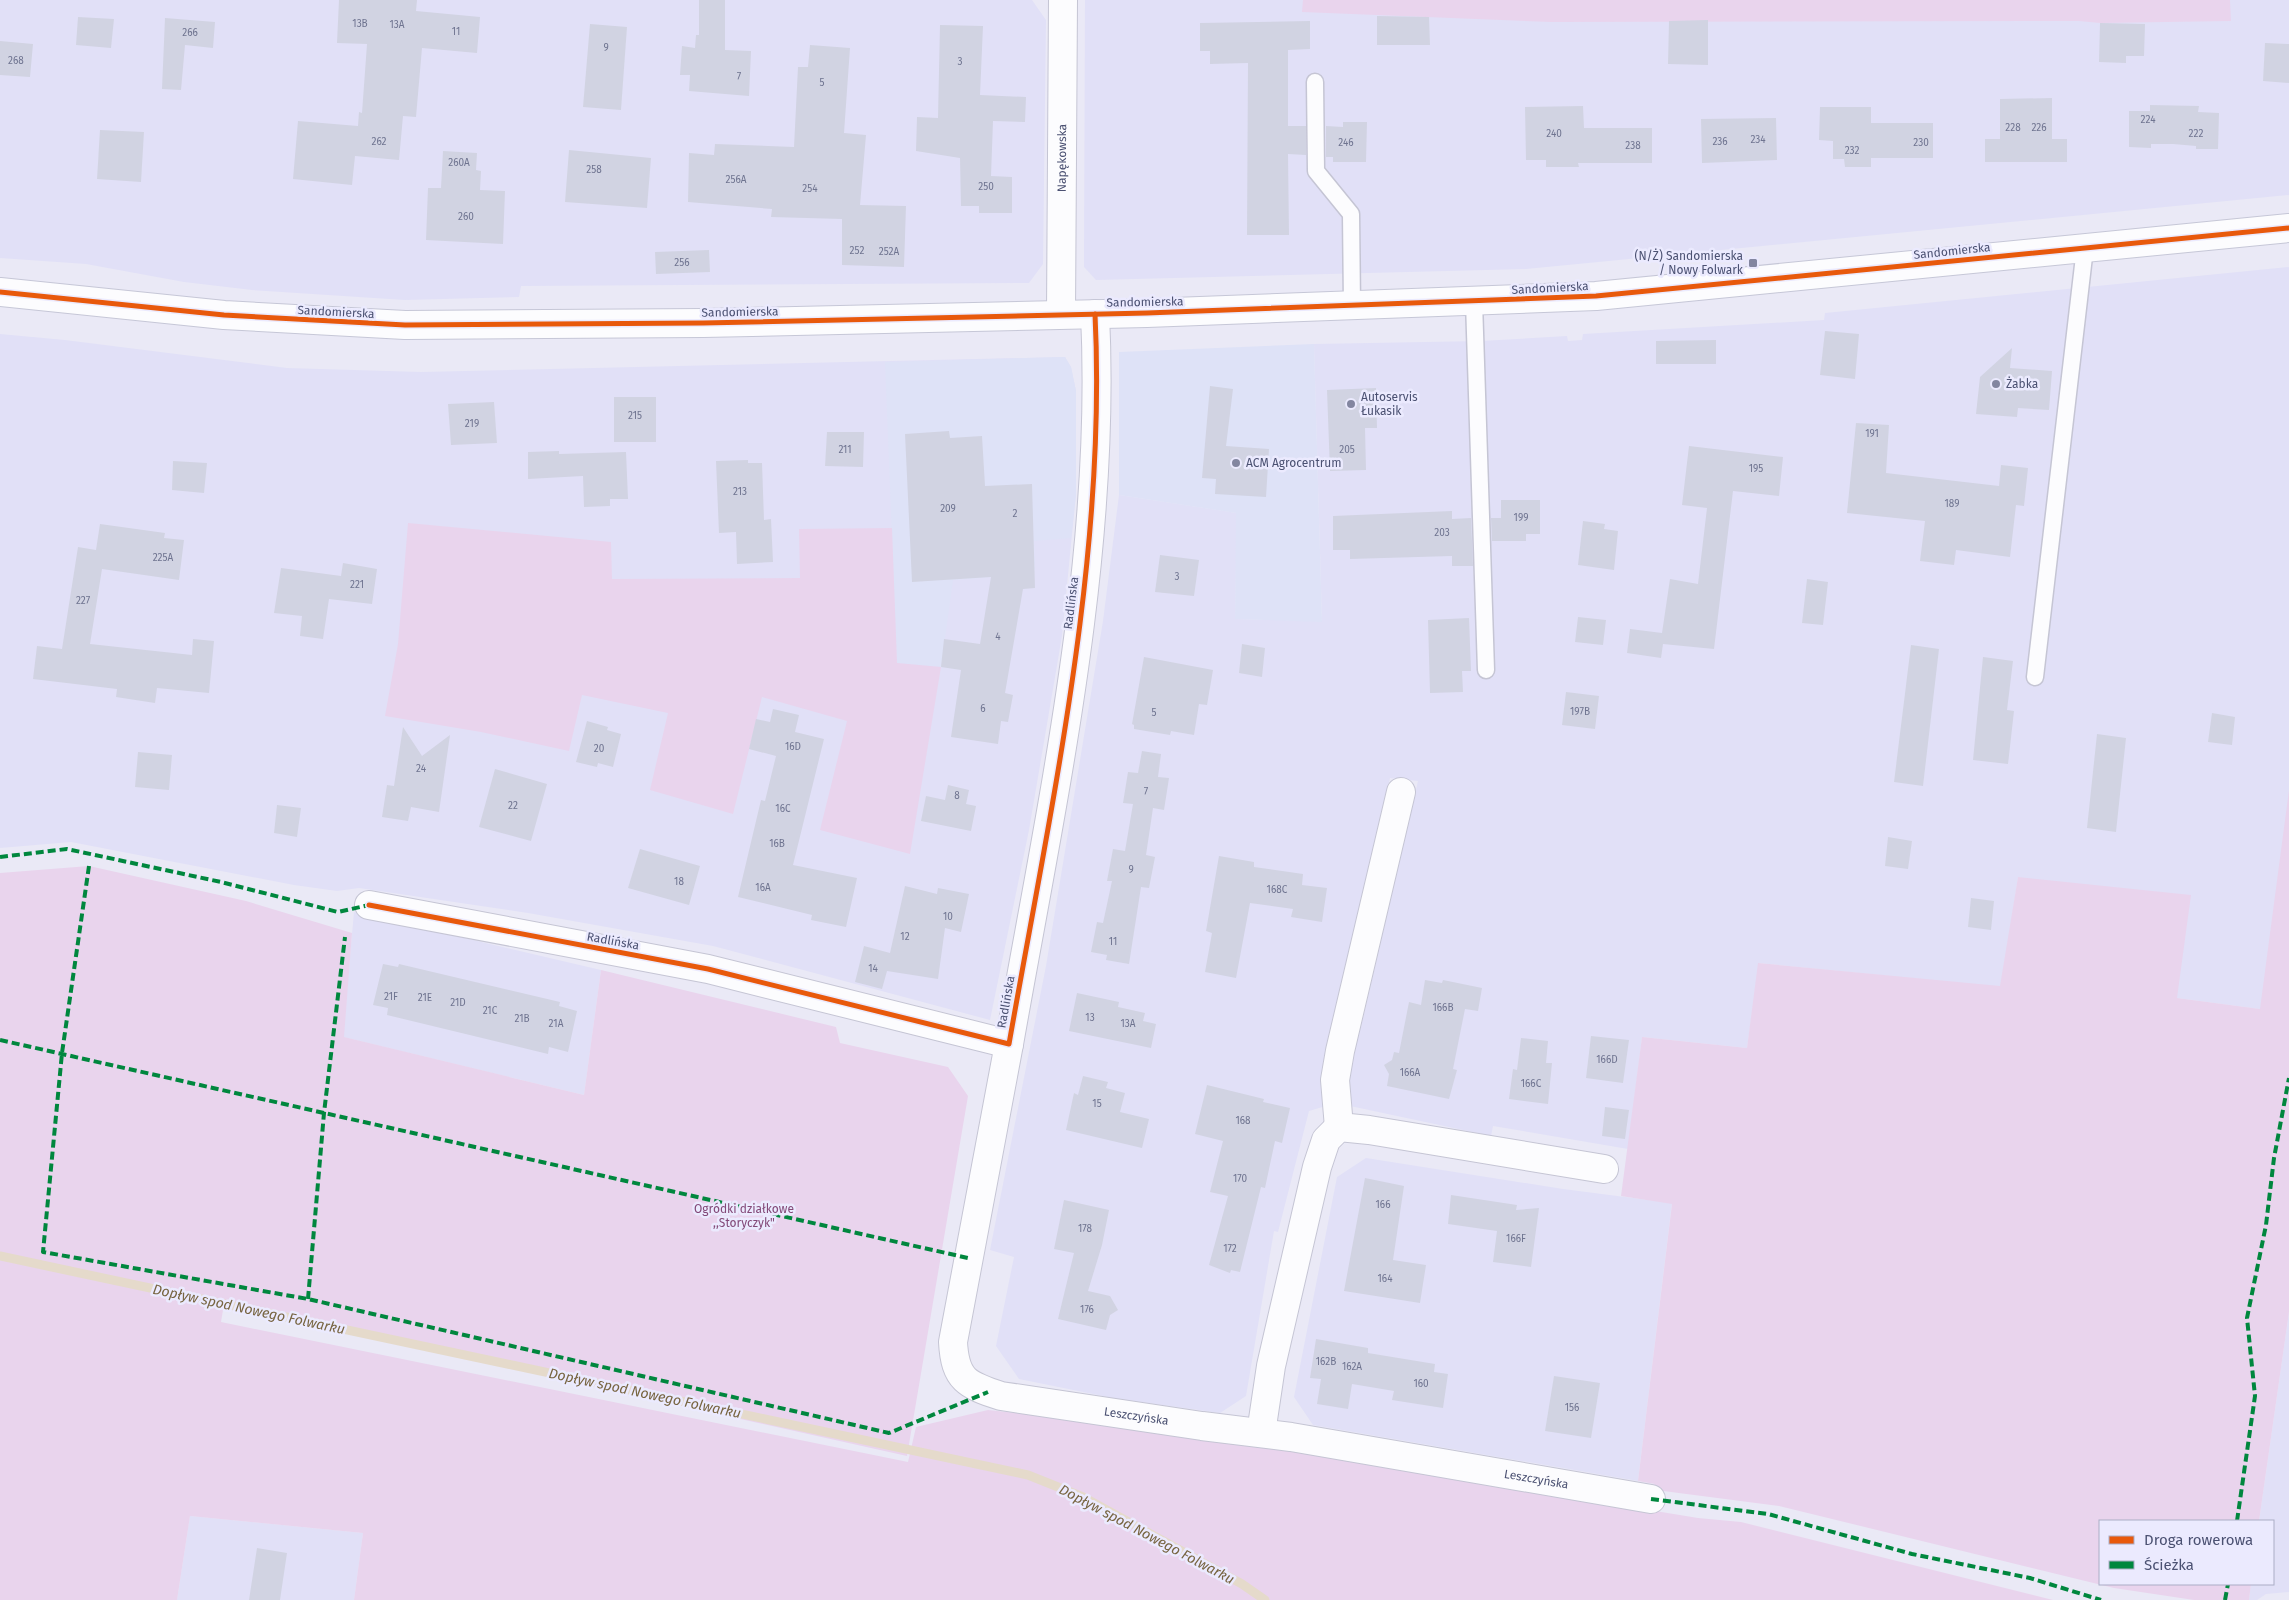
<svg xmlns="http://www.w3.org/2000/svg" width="2289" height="1600" font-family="'Fira Sans',sans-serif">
<rect width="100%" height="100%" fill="#eae9f6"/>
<!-- residential -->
<g fill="#e1e0f7" fill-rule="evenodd">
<polygon points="0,0 1032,0 1046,20 1043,264 1029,283 521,286 519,297 405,300 252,290 184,282 86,264 0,258"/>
<polygon points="1085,0 2289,0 2289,195 1526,269 1096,280 1084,267"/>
<path d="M 2289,267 L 2289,1013 L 2177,998 L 2018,878 L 2001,987 L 1759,963 L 1747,1048 L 1642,1037 L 1628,1149 L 1493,1126 L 1491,1136 L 1336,1103 L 1309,1111 L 1278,1232 L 1274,1231 L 1246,1396 L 1220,1413 L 1113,1398 L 1019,1379 L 996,1346 L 1014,1257 L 990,1250 L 1046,966 L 1103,621 L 1119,495 L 1237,513 L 1235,619 L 1322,621 L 1314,344 L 1481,341 L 1567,336 L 1568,341 L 1582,340 L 1583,334 L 1824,320 L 1825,313 ZM 1390,778 L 1418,781 L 1361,1027 L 1337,1021 Z"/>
<polygon points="0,334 65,340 287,368 421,372 1065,357 1071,367 1076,391 1076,494 1062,636 1029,830 990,1020 713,946 528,913 359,888 337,891 294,885 71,842 0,848"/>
<polygon points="354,912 601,970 584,1095 343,1037"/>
<polygon points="1366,1158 1563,1189 1672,1203 1638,1481 1313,1425 1294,1397 1337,1177"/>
<polygon points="2289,1312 2289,1592 2266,1594 2257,1600 2249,1600 2251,1584 2273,1584 2273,1521 2259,1521"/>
<polygon points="190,1516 363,1533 354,1600 177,1600"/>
</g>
<!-- commercial -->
<g fill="#dee2f7">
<polygon points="1314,344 1322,622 1235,619 1236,513 1119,495 1119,352"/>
<polygon points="1065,357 1071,367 1076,391 1076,494 1071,538 1034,541 1035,570 999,572 991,577 953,580 941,667 897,663 885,362"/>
</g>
<!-- green -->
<g fill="#e9d4ed">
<polygon points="1303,0 2230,0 2231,21 2100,23 2079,21 1551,22 1302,12"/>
<polygon points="408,523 611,542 612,579 800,578 799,529 892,528 897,663 941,667 910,854 820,830 847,721 762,697 733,814 650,790 668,713 582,695 569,751 481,732 385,716 398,644"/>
<polygon points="2289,790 2289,1312 2259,1521 2100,1521 2100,1584 2251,1584 2249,1600 2194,1600 2114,1588 1779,1506 1648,1489 1655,1484 1638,1481 1672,1204 1621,1196 1642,1037 1747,1048 1758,963 2000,986 2018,877 2191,895 2177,998 2260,1009"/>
<polygon points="89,866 246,901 352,933 344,1037 584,1095 601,970 836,1027 840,1043 948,1067 968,1096 907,1456 224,1304 221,1322 908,1462 916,1427 988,1410 1064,1418 1265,1447 1698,1518 1741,1522 2053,1600 354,1600 363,1533 190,1516 177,1600 0,1600 0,1256 4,1256 0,1255 0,873"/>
</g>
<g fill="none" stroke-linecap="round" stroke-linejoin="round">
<!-- stream -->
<polyline stroke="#e5dacb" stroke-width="9" points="0,1256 1028,1475 1083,1497 1242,1584 1265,1600"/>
</g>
<!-- building -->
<g fill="#d1d3e2">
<polygon points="339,0 417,0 416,11 480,17 477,53 422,48 416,117 403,116 399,160 355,156 352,185 293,179 298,121 358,126 359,112 362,113 367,44 337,43"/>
<polygon points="699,0 725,0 725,50 751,51 749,96 689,91 690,75 680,75 682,46 695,48 696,35 699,35"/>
<polygon points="1377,16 1429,17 1430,45 1377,45"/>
<polygon points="78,17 114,19 111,48 76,45"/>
<polygon points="165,18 215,22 213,48 185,45 181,90 162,89"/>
<polygon points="1708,20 1708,65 1668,64 1669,21"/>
<polygon points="1310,21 1310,49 1288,50 1288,126 1306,126 1306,155 1288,154 1289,235 1247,235 1248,63 1210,64 1210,51 1200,51 1200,23"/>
<polygon points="2100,23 2145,24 2144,56 2126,56 2126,63 2099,62"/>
<polygon points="590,24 627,27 621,110 583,107"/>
<polygon points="940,25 983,26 980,95 1026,97 1025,122 993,121 991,176 1012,177 1012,213 979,213 979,206 961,206 960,158 916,151 917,117 938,118"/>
<polygon points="0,41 33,44 30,77 0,75"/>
<polygon points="2265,43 2289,44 2289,83 2263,81"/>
<polygon points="810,45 850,48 844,133 866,135 860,205 906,206 904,267 842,265 842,219 771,217 772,209 688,202 689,153 714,155 715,144 794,147 798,67 808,67"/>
<polygon points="2052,98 2052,139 2067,139 2067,162 1985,162 1985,139 2000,139 2000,99"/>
<polygon points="2150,105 2199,106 2198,112 2219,113 2218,149 2196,149 2196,146 2173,144 2151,144 2151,148 2129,147 2129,111 2150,111"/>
<polygon points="1583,106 1584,128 1652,128 1652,163 1578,163 1579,167 1546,167 1546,160 1526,160 1525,107"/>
<polygon points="1820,107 1871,107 1871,123 1933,123 1933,158 1871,158 1871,167 1845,167 1844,159 1833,159 1833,141 1819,140"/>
<polygon points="1776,118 1777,160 1702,163 1701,119"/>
<polygon points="1343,122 1367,122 1366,162 1333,162 1333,157 1326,157 1326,126 1343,127"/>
<polygon points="100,130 144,132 141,182 97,179"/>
<polygon points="569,150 651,158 647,208 565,202"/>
<polygon points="443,151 477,153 476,170 481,171 480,190 505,191 503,244 426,240 428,188 441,188"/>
<polygon points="709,250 710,272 656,274 655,252"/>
<polygon points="1825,331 1859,334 1855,379 1820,375"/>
<polygon points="1716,340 1716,364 1656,364 1656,341"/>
<polygon points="2012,348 2010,368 2052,371 2049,410 2018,408 2017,417 1976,414 1980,377"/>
<polygon points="1210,386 1233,389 1226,446 1269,449 1266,497 1215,494 1216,479 1202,478"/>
<polygon points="1376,388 1377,428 1365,428 1366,470 1330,471 1327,390"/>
<rect x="614" y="397" width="42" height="45"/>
<polygon points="494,402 497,443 451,445 448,404"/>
<polygon points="1856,423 1889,425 1886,473 1999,486 2001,465 2028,468 2024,506 2016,505 2010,557 1956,550 1954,565 1920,561 1925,521 1847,513"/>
<polygon points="949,431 950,438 982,436 985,486 1032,484 1035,588 1023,589 1005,693 1013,695 1008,722 1001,721 998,744 951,737 961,670 941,667 944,639 980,644 991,577 912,582 905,434"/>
<polygon points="827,432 864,432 863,467 825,466"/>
<polygon points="1689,446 1783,457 1779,496 1733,491 1714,649 1663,644 1661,658 1627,653 1630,629 1662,633 1670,579 1698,584 1707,508 1682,505"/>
<polygon points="559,451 559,454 626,452 628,499 610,499 610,506 584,507 583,476 528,479 528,452"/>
<polygon points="748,460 748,463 762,463 764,520 771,519 773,562 737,564 736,532 719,533 716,461"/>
<polygon points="173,461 207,463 204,493 172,490"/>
<polygon points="1501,500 1540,500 1540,534 1526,534 1526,541 1492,541 1491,518 1501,518"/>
<polygon points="1452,511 1452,519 1471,518 1473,566 1452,566 1452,556 1350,559 1350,550 1333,550 1333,516"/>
<polygon points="1583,521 1605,524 1604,529 1618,531 1614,570 1578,565"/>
<polygon points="100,524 165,533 164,538 184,540 179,580 102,569 90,644 192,655 193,639 214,641 209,693 157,688 155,703 116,697 117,689 33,679 37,646 62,649 78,547 96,550"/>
<polygon points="1160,555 1199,560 1194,596 1155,592"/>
<polygon points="343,563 377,569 372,604 329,599 323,639 300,636 302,616 274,613 281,568 341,576"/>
<polygon points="1807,579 1828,582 1823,625 1802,623"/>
<polygon points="1578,617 1606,620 1603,645 1575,642"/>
<polygon points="1469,618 1471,671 1462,671 1463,692 1430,693 1428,620"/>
<polygon points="1242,644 1265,648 1262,677 1239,673"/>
<polygon points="1911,645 1939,649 1923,786 1894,782"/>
<polygon points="1144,657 1213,670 1207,705 1199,704 1194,735 1171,731 1170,735 1134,729 1134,725 1132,724"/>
<polygon points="1983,657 2013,661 2007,710 2014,711 2008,764 1973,760"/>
<polygon points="1566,692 1599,696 1595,729 1562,725"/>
<polygon points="773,709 799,715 795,732 824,739 793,865 857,878 846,927 811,920 812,915 738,897 761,800 765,801 776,756 749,749 756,719 770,722"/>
<polygon points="2212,713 2235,717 2232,745 2208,742"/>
<polygon points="587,721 608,727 607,730 621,734 613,767 598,763 597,767 576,762"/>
<polygon points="403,727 422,756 450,735 439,812 411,807 408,821 382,817 387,785 394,786"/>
<polygon points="2097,734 2126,738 2116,832 2087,828"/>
<polygon points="1142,751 1161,754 1158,777 1169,778 1164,810 1153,808 1146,855 1155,857 1149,888 1141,887 1129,964 1106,960 1107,955 1091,952 1097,922 1103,923 1112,881 1107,881 1113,849 1125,851 1133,804 1123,803 1128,772 1138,773"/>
<polygon points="138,752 172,755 169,790 135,787"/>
<polygon points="495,769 547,784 531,841 479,827"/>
<polygon points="948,785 969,790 966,804 976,806 971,831 921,821 926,796 945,800"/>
<polygon points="277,805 301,808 297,837 274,833"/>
<polygon points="1888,837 1912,841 1908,869 1885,866"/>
<polygon points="640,849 700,866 689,905 628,888"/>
<polygon points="1219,856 1254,862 1254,867 1303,874 1302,885 1327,888 1322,922 1291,917 1293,909 1250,903 1236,978 1205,972 1212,933 1206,931"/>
<polygon points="905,886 937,894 938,888 969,894 961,932 945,928 938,979 887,971 882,989 855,982 864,946 890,953"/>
<polygon points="1971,898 1994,901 1991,930 1968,927"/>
<polygon points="383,964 398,967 399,964 560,1002 559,1006 577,1011 568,1052 549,1047 548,1054 387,1015 388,1008 373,1005"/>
<polygon points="1425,980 1442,983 1443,980 1482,988 1478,1011 1465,1009 1453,1069 1457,1070 1449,1099 1387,1086 1389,1074 1384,1065 1392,1060 1394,1052 1399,1053 1409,1002 1421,1005"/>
<polygon points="1077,993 1119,1002 1118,1007 1145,1013 1143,1021 1156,1024 1151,1048 1069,1031"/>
<polygon points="1591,1036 1629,1040 1623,1083 1586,1078"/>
<polygon points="1521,1038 1548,1041 1546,1063 1552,1063 1548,1104 1509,1099 1513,1069 1517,1070"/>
<polygon points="1083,1076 1108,1082 1106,1088 1125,1093 1120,1112 1149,1119 1142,1148 1066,1130 1074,1093 1078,1095"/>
<polygon points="1207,1085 1264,1099 1263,1102 1290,1108 1282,1143 1275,1141 1265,1188 1261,1187 1240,1272 1231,1270 1230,1273 1209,1265 1228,1196 1210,1192 1223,1141 1195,1134"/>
<polygon points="1605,1107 1629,1110 1625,1139 1602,1136"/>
<polygon points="1365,1178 1404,1186 1393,1260 1426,1265 1420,1303 1344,1291"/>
<polygon points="1451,1195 1517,1205 1516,1210 1539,1208 1531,1267 1493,1262 1497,1231 1448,1224"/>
<polygon points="1064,1200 1109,1210 1102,1245 1088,1291 1110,1296 1118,1310 1110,1315 1106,1330 1058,1319 1074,1253 1054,1249"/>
<polygon points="1316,1339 1368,1348 1368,1353 1435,1364 1434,1372 1448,1374 1443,1408 1392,1400 1394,1391 1352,1384 1348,1409 1317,1404 1321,1379 1310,1378"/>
<polygon points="1554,1376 1600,1383 1591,1438 1545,1431"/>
<polygon points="257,1548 287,1553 280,1600 249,1600"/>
</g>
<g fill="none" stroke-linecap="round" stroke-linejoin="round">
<defs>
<g id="lane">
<polyline points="1315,82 1316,171 1351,214 1352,305"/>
<polyline points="1474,302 1486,670"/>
<polyline points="2035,677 2085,248"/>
</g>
<g id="street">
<path id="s1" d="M 1061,314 L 1063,0"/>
<path d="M 369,905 L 708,969 L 1009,1044 C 1051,805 1107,557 1095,314"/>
<path id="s2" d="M 1009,1044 L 953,1342 C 955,1380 967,1385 1001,1396 L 1202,1426 L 1291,1437 L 1651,1499"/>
<polyline points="1339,1127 1335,1080 1340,1051 1401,792"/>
<polyline points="1261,1433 1271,1366 1317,1167 1326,1140 1339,1127 1369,1130 1604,1169"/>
</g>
<polyline id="secondary" points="0,292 224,315 405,325 703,323 1147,313 1596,296 2289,228"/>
</defs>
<!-- lane casing -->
<use href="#lane" stroke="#c5c5d4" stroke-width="19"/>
<!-- street casing -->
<use href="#street" stroke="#c5c5d4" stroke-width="30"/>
<!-- secondary casing -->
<use href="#secondary" stroke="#c6c7d7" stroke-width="30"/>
<!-- lane -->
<use href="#lane" stroke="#fcfcfe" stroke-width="16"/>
<!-- street -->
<use href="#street" stroke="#fcfcfe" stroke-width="28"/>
<!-- secondary -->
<use href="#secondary" stroke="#fcfcfe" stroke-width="28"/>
<!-- quiet -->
<g stroke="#00873e" stroke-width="4" stroke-dasharray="8 4" stroke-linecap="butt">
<polyline points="0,857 67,849 221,882 338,912 369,905"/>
<polyline points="89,866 62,1053 43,1252 308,1299 889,1433 988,1392"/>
<polyline points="0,1040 968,1258"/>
<polyline points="308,1299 324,1113 345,937"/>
<polyline points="1651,1499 1768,1514 1912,1554 2030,1578 2101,1600"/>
<polyline points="2237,1521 2255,1396 2247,1318 2266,1225 2274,1158 2289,1078"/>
<polyline points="2225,1600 2228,1584"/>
</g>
<defs>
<g id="cycleway">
<polyline points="0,292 224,315 405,325 703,323 1147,313 1596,296 2289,228"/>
<path d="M 369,905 L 708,969 L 1009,1044 C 1051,805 1107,557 1095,314"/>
</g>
</defs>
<!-- cycleway casing -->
<use href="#cycleway" stroke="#ebeafe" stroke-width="8"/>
<!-- cycleway -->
<use href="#cycleway" stroke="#e8590c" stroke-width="5"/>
</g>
<!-- markers -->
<g fill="#8386a0" stroke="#ebeafe" stroke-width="2">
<rect x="1748" y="258" width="10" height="10" rx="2.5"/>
<circle cx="1996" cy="384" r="5"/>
<circle cx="1351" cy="404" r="5"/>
<circle cx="1236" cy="463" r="5"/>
</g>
<g text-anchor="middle" stroke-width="5" stroke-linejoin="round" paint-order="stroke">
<!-- number labels -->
<g font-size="10" fill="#6f7490">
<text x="360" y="27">13B</text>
<text x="397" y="28">13A</text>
<text x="456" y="35">11</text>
<text x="190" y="36">266</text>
<text x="606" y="51">9</text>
<text x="16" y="64">268</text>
<text x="960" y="65">3</text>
<text x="739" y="80">7</text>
<text x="822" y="86">5</text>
<text x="2148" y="123">224</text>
<text x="2013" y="131">228</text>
<text x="2039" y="131">226</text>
<text x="1554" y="137">240</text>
<text x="2196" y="137">222</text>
<text x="1758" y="143">234</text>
<text x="379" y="145">262</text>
<text x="1720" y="145">236</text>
<text x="1346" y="146">246</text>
<text x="1921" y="146">230</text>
<text x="1633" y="149">238</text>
<text x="1852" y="154">232</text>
<text x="459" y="166">260A</text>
<text x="594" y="173">258</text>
<text x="736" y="183">256A</text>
<text x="986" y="190">250</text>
<text x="810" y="192">254</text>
<text x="466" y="220">260</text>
<text x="857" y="254">252</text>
<text x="889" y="255">252A</text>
<text x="682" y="266">256</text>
<text x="635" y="419">215</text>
<text x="472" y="427">219</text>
<text x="1872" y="437">191</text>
<text x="845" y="453">211</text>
<text x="1347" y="453">205</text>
<text x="1756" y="472">195</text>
<text x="740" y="495">213</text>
<text x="1952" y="507">189</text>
<text x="948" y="512">209</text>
<text x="1015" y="517">2</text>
<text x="1521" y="521">199</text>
<text x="1442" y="536">203</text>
<text x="163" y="561">225A</text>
<text x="1177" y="580">3</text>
<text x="357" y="588">221</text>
<text x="83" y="604">227</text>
<text x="998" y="640">4</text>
<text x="983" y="712">6</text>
<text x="1580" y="715">197B</text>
<text x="1154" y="716">5</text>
<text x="793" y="750">16D</text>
<text x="599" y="752">20</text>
<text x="421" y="772">24</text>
<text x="1146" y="795">7</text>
<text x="957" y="799">8</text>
<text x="513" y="809">22</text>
<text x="783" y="812">16C</text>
<text x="777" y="847">16B</text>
<text x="1131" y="873">9</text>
<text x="679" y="885">18</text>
<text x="763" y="891">16A</text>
<text x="1277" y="893">168C</text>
<text x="948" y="920">10</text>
<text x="905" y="940">12</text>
<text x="1113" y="945">11</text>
<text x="873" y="972">14</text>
<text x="391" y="1000">21F</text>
<text x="425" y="1001">21E</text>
<text x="458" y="1006">21D</text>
<text x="1443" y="1011">166B</text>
<text x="490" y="1014">21C</text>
<text x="1090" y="1021">13</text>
<text x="522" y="1022">21B</text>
<text x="556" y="1027">21A</text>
<text x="1128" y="1027">13A</text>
<text x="1607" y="1063">166D</text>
<text x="1410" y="1076">166A</text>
<text x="1531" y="1087">166C</text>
<text x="1097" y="1107">15</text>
<text x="1243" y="1124">168</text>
<text x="1240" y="1182">170</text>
<text x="1383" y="1208">166</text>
<text x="1085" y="1232">178</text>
<text x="1516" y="1242">166F</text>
<text x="1230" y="1252">172</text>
<text x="1385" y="1282">164</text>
<text x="1087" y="1313">176</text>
<text x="1326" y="1365">162B</text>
<text x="1352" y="1370">162A</text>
<text x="1421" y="1387">160</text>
<text x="1572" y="1411">156</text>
</g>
<!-- street labels -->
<g font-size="12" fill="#4b5172" stroke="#ebeafe">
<text dy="4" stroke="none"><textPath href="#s1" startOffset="156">Napękowska</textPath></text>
<text transform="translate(1952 251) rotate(-6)" y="4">Sandomierska</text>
<text transform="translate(1550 288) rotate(-3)" y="4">Sandomierska</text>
<text transform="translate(1145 302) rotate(-1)" y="4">Sandomierska</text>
<text transform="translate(336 312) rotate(3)" y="4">Sandomierska</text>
<text transform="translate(740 312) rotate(-1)" y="4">Sandomierska</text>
<text transform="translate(1071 603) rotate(-83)" y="4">Radlińska</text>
<text transform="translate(613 941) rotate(10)" y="4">Radlińska</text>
<text transform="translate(1006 1002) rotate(-80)" y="4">Radlińska</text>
<text dy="4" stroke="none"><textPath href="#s2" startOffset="520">Leszczyńska</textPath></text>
<text dy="4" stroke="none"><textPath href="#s2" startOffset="925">Leszczyńska</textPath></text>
</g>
<!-- poi labels -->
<g font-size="12" fill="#4b5172" stroke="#ebeafe" text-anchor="start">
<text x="1743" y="260" text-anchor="end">(N/Ż) Sandomierska<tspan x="1743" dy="14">/ Nowy Folwark</tspan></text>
<text x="2006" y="388">Żabka</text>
<text x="1361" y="401">Autoservis<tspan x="1361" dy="14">Łukasik</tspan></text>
<text x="1246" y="467">ACM Agrocentrum</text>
</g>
<!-- park labels -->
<g font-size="12" fill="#834978" stroke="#ebeafe">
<text x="744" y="1213">Ogródki działkowe<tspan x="744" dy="14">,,Storyczyk"</tspan></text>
</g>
<!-- water labels -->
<g font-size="14" font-style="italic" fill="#776440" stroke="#ebeafe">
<text transform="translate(249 1309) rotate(12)" y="5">Dopływ spod Nowego Folwarku</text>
<text transform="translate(645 1393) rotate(12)" y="5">Dopływ spod Nowego Folwarku</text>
<text transform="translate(1147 1534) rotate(28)" y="5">Dopływ spod Nowego Folwarku</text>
</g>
</g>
<!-- legend -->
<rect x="2099" y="1520" width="175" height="65" fill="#ebeafe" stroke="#abadc6"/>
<rect x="2109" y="1536" width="25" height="8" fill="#e8590c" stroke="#abadc6"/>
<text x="2144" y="1545" font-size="15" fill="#4b5172">Droga rowerowa</text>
<rect x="2109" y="1561" width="25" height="8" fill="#00873e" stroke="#abadc6"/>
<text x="2144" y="1570" font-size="15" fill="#4b5172">Ścieżka</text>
</svg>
